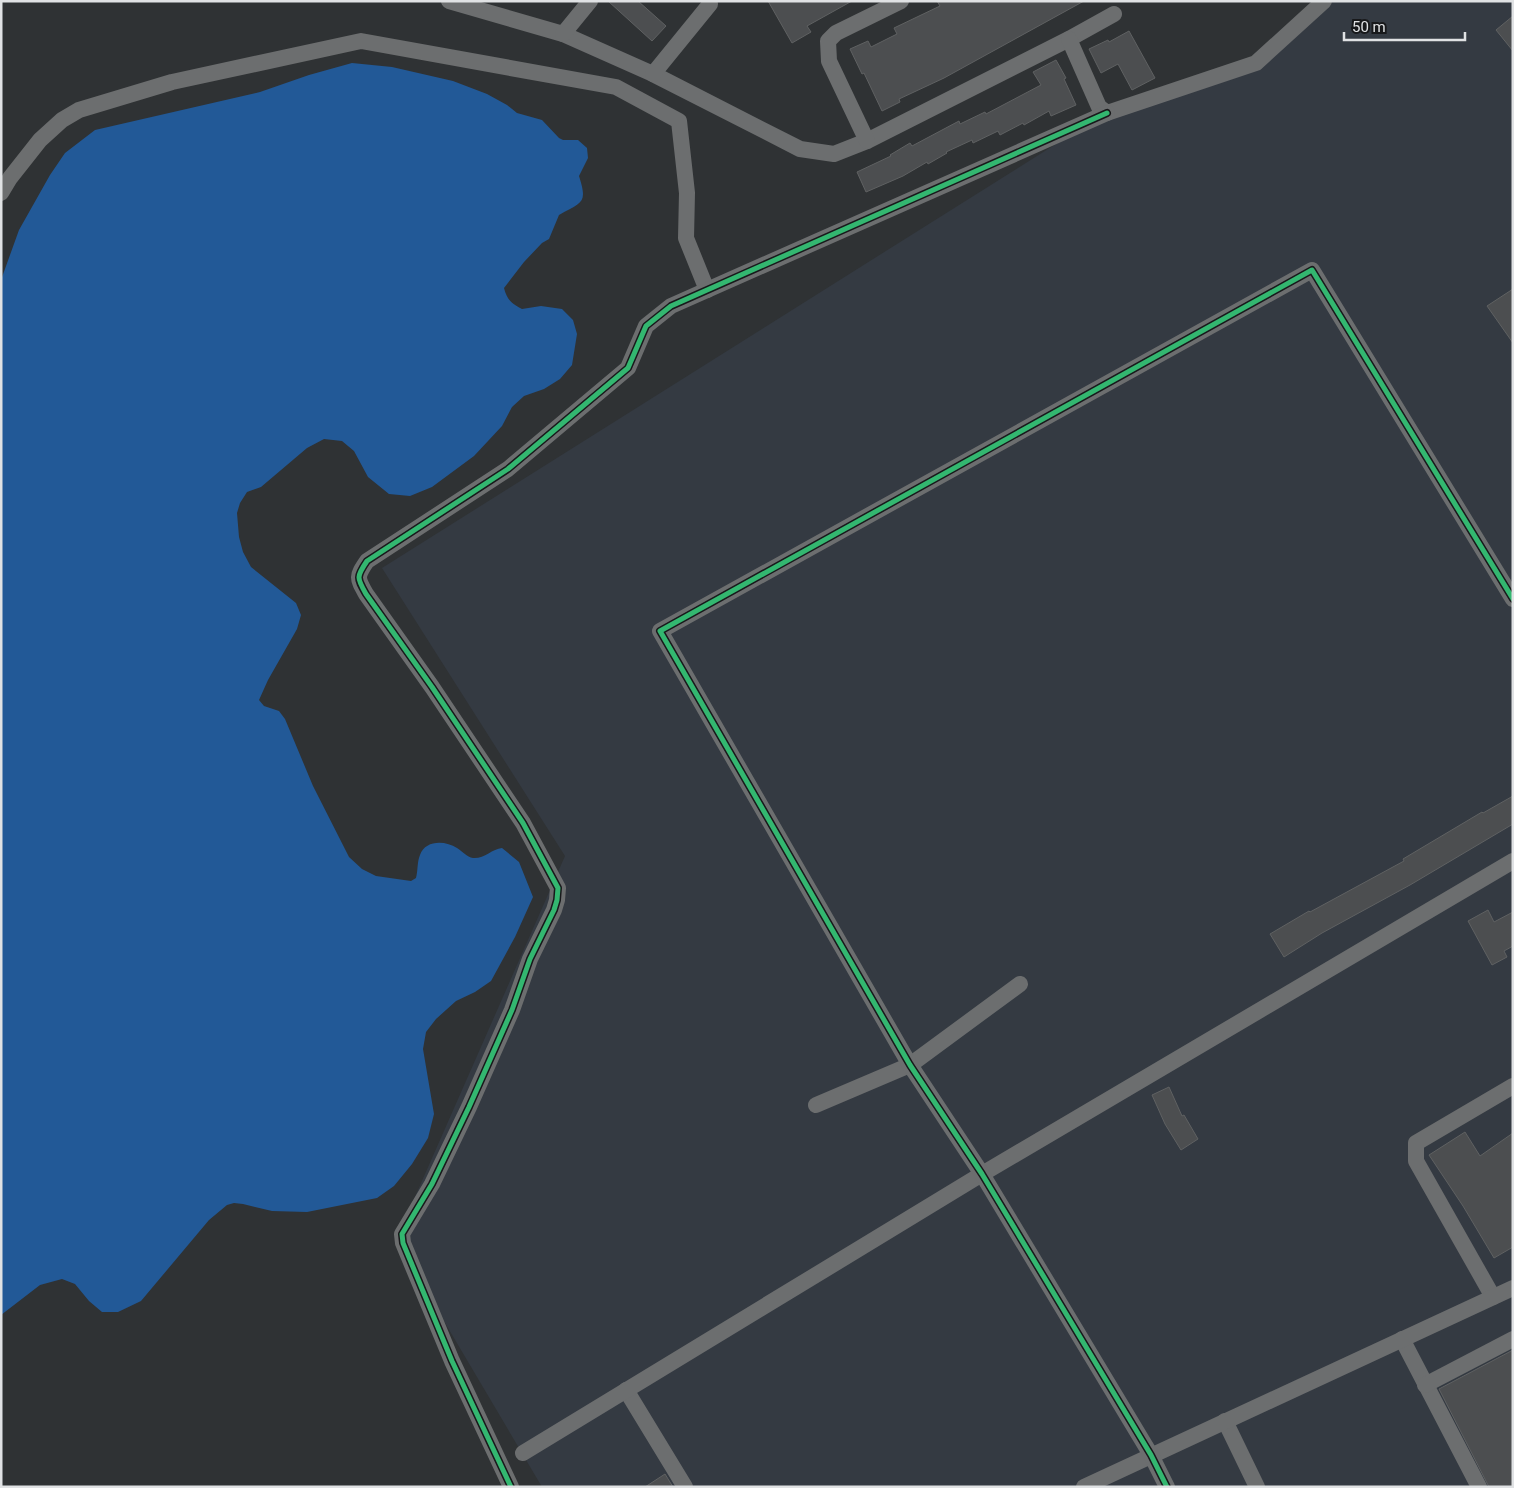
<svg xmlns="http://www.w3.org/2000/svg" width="1514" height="1488" font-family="Roboto,sans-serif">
<rect width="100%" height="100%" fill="#2f3234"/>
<!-- built -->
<polygon fill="#343a42" points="1319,1 1513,1 1513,1487 542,1487 396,1240 565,856 382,568 1083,127 1259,65"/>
<!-- water -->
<path fill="#225997" d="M 352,63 L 392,67 L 453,81 L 487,94 L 507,105 L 517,113 L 542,120 L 559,138 L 563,140 L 578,140 L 587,148 L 588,158 L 579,176 C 588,204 582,202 559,215 L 549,239 L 542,243 L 524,262 L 504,288 C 507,300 512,304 522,309 L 541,306 L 562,309 L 573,320 L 577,334 L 572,365 L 560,379 L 544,389 L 524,396 L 512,407 L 502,426 L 474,456 L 432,487 L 410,496 L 389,494 L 368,477 L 354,451 L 342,441 L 324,439 L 307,448 L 261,487 L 247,492 L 240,503 L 237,513 L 239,537 L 243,552 L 251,567 L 296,603 L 301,615 L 297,629 L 268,680 L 259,700 L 264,706 L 279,711 L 285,719 L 313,786 L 349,857 L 362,869 L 376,876 L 411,881 L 416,878 C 418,871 417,862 420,855 C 425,840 445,840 457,848 C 462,851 467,857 473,858 C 484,859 492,849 502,848 L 519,862 L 533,897 L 515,937 L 491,981 L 475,992 L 456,1001 L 436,1019 L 426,1032 L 423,1049 L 434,1114 L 428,1138 L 412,1164 L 394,1186 L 377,1198 L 307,1212 L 272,1211 L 243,1204 L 234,1203 L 227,1205 L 209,1220 L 141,1301 L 118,1312 L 102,1312 L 89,1301 L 75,1284 L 62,1279 L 40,1285 L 1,1315 L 1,280 L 19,230 L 50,175 L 65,153 L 95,130 L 260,92 L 309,75 Z"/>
<!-- building -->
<g fill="#4c4e50" stroke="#5f6162">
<polygon points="608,1 638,1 666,26 652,41"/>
<polygon points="768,1 852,1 807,26 811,32 792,43"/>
<polygon points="937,1 1084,1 944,78 899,99 900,102 882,111 864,73 862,74 850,49 868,41 871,47 897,34 894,28 940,6"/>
<polygon points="1513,16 1513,51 1496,30"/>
<polygon points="1129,31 1155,78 1132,90 1118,64 1101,73 1089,49 1108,40 1109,42"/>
<polygon points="1056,60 1066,78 1064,79 1076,105 1051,116 1049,111 1024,125 1023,123 1000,135 998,131 973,143 972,140 946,152 947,153 928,164 927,162 903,176 866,192 857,172 891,156 890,155 910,143 912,146 959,121 960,124 985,112 986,114 1041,85 1033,72"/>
<polygon points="1513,289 1513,343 1487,306"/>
<polygon points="1513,796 1513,824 1410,885 1322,933 1284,957 1270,934 1309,911 1310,912 1404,861 1403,859 1482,812 1483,813"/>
<polygon points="1488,910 1494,922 1513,912 1513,946 1504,951 1507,957 1492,965 1468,921"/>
<polygon points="1169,1087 1182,1116 1184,1115 1198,1139 1181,1150 1165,1124 1152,1095"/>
<polygon points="1465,1132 1480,1156 1513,1133 1513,1247 1494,1258 1463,1206 1429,1155"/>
<polygon points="1513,1350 1513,1487 1489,1487 1439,1389"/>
<polygon points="665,1474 673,1487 645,1487"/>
</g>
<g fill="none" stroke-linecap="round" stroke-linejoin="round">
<!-- minor -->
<g stroke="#6c6e6f" stroke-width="16">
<polyline points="449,1 563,34 653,74 800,149 834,154 867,141 1069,39 1114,14"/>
<polyline points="563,34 590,1"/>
<polyline points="1069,39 1099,107 1107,113 1256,63 1324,1"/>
<polyline points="653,74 710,4"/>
<polyline points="867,141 829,61 828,41 836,33 901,1"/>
<polyline points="1,193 10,178 40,140 62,120 79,110 172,82 361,41 616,87 679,121 687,193 686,238 707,290"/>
<polyline points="816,1105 910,1065 1020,984"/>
<polyline points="1493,1297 1416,1161 1416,1143 1513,1086"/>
<polyline points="1402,1339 1479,1487"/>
<polyline points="1425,1385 1513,1339"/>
<polyline points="626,1390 685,1487"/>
<polyline points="1225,1421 1257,1487"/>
<polyline points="523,1453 982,1174 1513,861"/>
<path d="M 511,1487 L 452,1361 L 403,1243 L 402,1234 L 432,1184 L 469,1107 L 512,1010 L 530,959 L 554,910 L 557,900 L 558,888 L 523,823 L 432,687 L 366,594 C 357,578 356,577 367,561 L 508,469 L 628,368 L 646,326 L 671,306 L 1107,113"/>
<polyline points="1084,1487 1513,1288"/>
<polyline points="1167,1487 1151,1455 982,1174 910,1065 660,631 1312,270 1513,599"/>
</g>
<defs>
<g id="cycleway">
<path d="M 511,1487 L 452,1361 L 403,1243 L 402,1234 L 432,1184 L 469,1107 L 512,1010 L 530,959 L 554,910 L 557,900 L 558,888 L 523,823 L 432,687 L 366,594 C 357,578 356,577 367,561 L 508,469 L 628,368 L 646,326 L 671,306 L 1107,113"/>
<polyline points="1167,1487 1151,1455 982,1174 910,1065 660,631 1312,270 1513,599"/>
</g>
</defs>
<!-- cycleway casing -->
<use href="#cycleway" stroke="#18191b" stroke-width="8"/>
<!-- cycleway -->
<use href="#cycleway" stroke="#33b770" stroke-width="5"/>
</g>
<!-- border -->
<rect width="1514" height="1488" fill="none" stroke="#e0e2e4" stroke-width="5"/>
<!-- scale -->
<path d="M1344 32v8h121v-8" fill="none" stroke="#e0e2e4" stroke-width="2.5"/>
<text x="1352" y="32" font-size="15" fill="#e0e2e4" stroke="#18191b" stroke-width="4" paint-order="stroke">50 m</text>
</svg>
